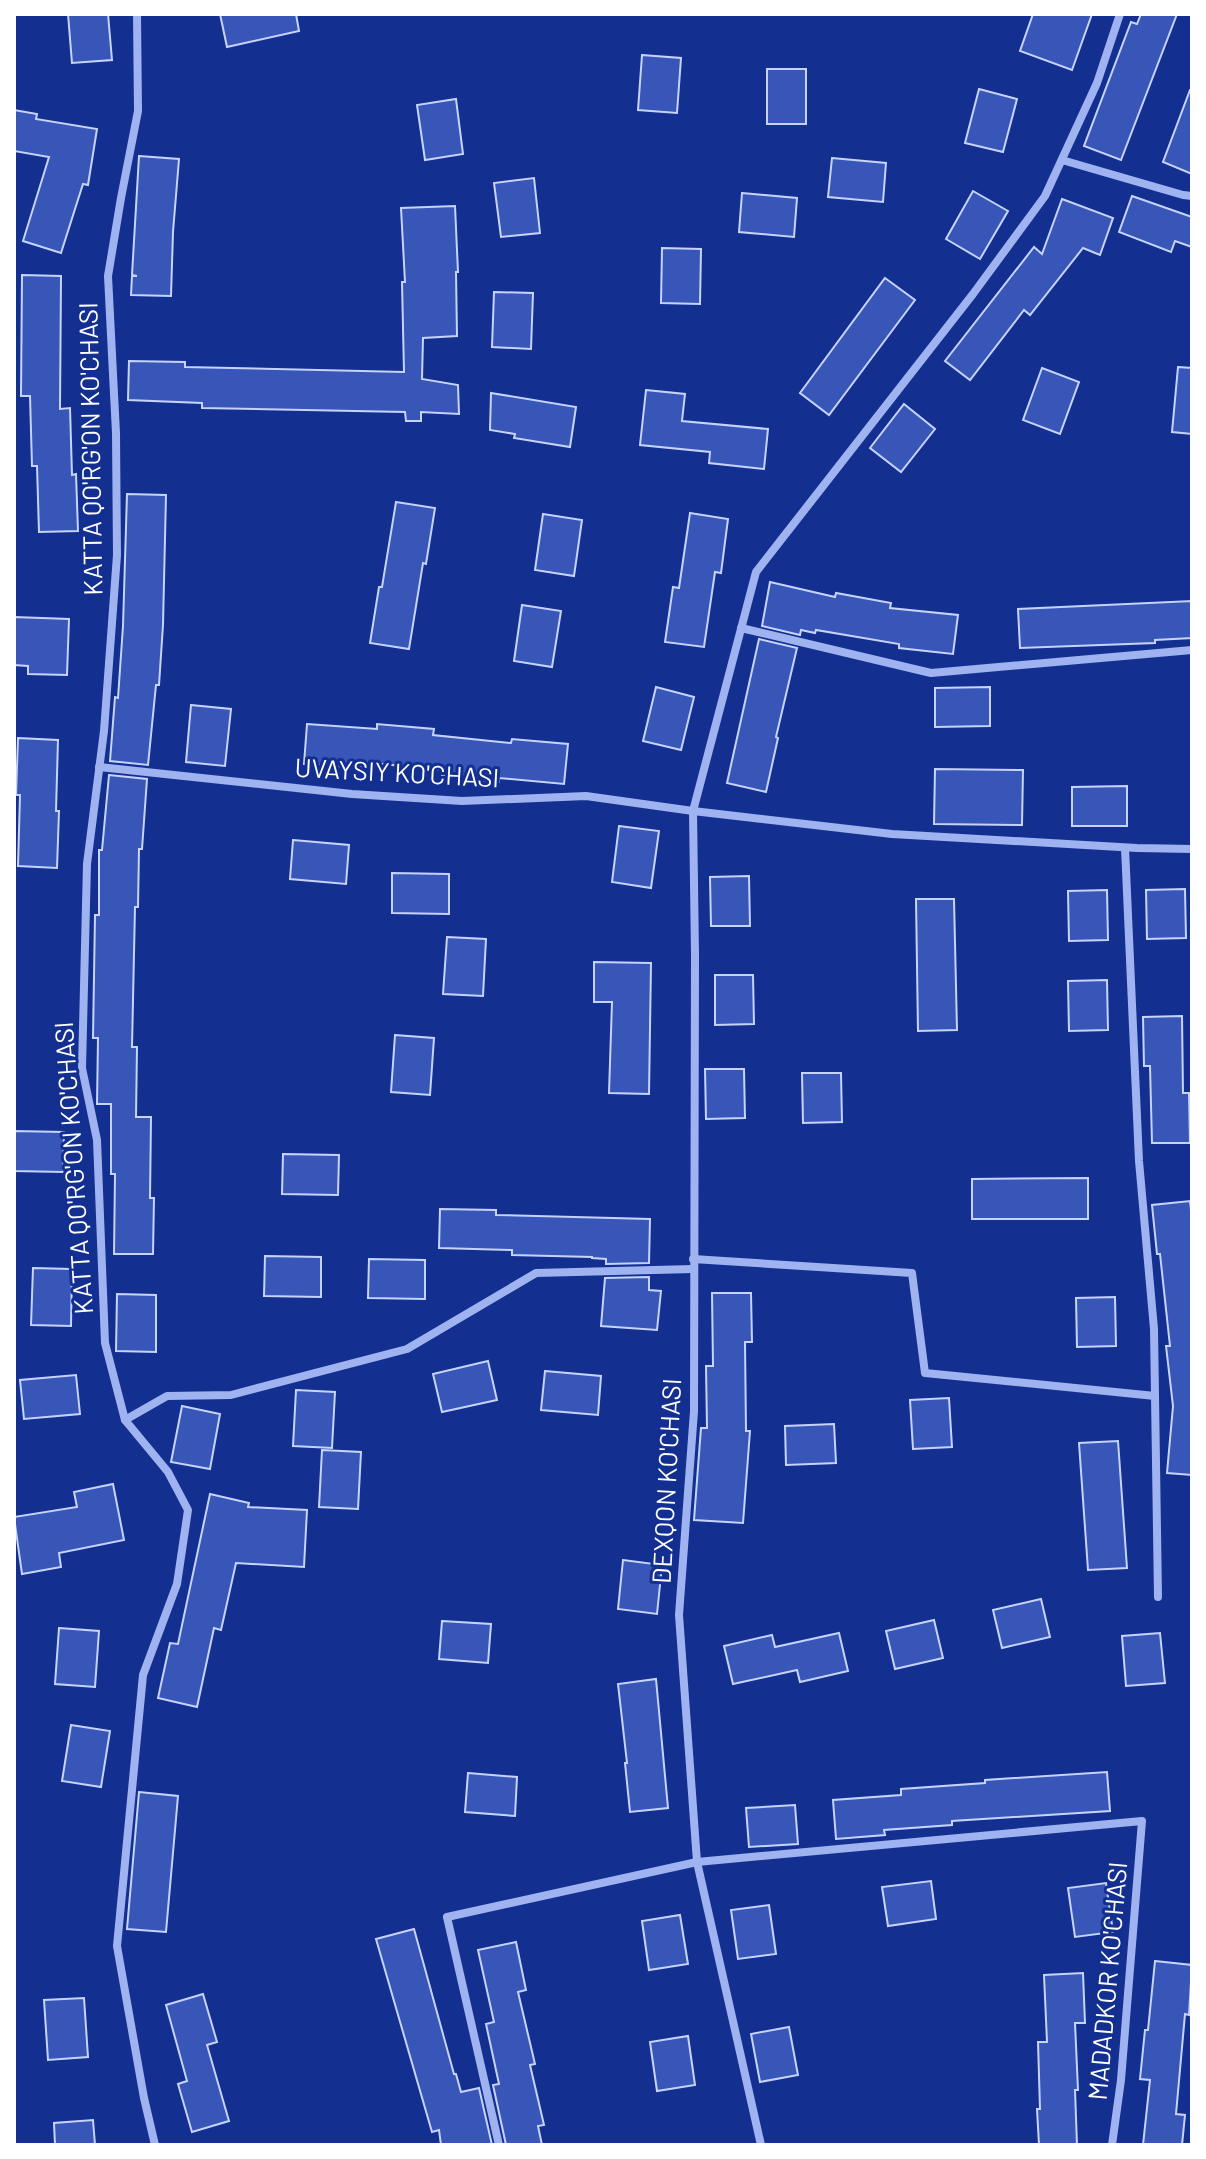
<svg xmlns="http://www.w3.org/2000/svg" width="1206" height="2159" font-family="Barlow,sans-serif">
<rect width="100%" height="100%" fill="#132f90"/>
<!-- building -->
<g fill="#3756b7" stroke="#c6d3fc" stroke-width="2">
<polygon points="68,14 108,14 112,60 72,63"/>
<polygon points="220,14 296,14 299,31 227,47"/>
<polygon points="1033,14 1092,14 1072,70 1020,51"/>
<polygon points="1141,14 1177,14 1121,160 1084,146 1131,22 1137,24"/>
<polygon points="642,55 681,58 677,113 638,110"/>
<rect x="767" y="69" width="39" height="55"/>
<polygon points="979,89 1017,99 1003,152 965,143"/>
<polygon points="1190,90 1192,90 1192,174 1163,162"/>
<polygon points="456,99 463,154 425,160 417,105"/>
<polygon points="14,110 37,114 36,119 97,129 88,185 83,184 61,253 23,241 49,157 14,151"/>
<polygon points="139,156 179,159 173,232 171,296 131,295 132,276 137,276 132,275"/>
<polygon points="832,158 886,163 883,202 828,197"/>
<polygon points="534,178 540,233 501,237 494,183"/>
<polygon points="973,191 1008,211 980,259 946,239"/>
<polygon points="742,193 797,198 794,237 739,232"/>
<polygon points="1132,196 1192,217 1192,247 1175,241 1171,252 1119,232"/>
<polygon points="1062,199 1113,218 1100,255 1083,248 1030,315 1024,310 970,380 945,361 1034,247 1042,254"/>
<polygon points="455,206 458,272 456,272 457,336 423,338 422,379 458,385 459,414 421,412 421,421 406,421 405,412 202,408 202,403 128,400 129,361 185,362 185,367 404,372 402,282 405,282 401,208"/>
<polygon points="662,248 701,249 700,304 661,303"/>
<polygon points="22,275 61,276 60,409 70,408 72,475 76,474 78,531 39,532 37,466 32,466 30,396 21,396"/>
<polygon points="885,278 915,300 829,415 800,393"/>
<polygon points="494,292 533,293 531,349 492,347"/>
<polygon points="1178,367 1192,368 1192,434 1172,432"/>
<polygon points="1042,368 1079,382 1060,434 1023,420"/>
<polygon points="646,390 685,394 682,421 768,429 764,469 709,463 710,452 640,445"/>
<polygon points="491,393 576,407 570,447 514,438 515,434 490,430"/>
<polygon points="904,404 935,429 901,472 870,448"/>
<polygon points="127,494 166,495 163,625 159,685 156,685 148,765 110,761 115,697 118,698 123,626"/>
<polygon points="396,502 435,508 426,564 423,563 409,649 370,643 379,587 382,587"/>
<polygon points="690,513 728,519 721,573 715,572 704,647 665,642 673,587 679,588"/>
<polygon points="543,514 582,520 574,576 535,570"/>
<polygon points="770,582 835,597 836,593 891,603 890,608 958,615 953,654 899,648 899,644 816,630 815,633 801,630 800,635 762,626"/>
<polygon points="1192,601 1192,638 1155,640 1155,643 1020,648 1018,609"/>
<polygon points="522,605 561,611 552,667 514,661"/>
<polygon points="14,617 69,619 67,675 28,674 28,666 14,665"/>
<polygon points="759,639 797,648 776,737 778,738 766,792 727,783"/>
<polygon points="656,687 694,697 681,750 643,741"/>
<polygon points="990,687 990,726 935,727 935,688"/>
<polygon points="191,705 231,709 225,766 186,762"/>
<polygon points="307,724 377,729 377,724 434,729 433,735 511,743 512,739 568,744 564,784 499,778 499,782 442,776 443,770 361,762 361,768 304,764"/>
<polygon points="18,738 58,740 56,811 59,811 57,868 18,866 20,795 16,795"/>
<polygon points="935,769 1023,770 1022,825 934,824"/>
<polygon points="109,775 147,779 142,849 139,849 138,907 135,907 132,1047 137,1047 136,1117 151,1117 150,1198 154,1198 153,1254 114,1254 115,1174 111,1174 111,1104 97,1104 98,1038 93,1038 95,915 99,915 99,850 102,850"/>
<polygon points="1127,786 1127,826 1072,826 1072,787"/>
<polygon points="619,826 659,831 651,888 612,882"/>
<polygon points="293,840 349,845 346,884 290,879"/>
<polygon points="392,873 449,874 449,914 392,913"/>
<polygon points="749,876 750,926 711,926 710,877"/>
<polygon points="1185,889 1186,938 1147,939 1146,890"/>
<polygon points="1107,890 1108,940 1069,941 1068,891"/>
<polygon points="916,899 954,899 957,1030 918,1031"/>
<polygon points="447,937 486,939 483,996 443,994"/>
<polygon points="594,962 651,963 649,1094 609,1093 612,1002 594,1002"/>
<polygon points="715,975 753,975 754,1024 715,1025"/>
<polygon points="1107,980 1108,1030 1069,1031 1068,981"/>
<polygon points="1182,1016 1183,1093 1189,1093 1190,1143 1152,1143 1150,1066 1144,1066 1143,1017"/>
<polygon points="395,1035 434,1038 430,1095 391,1092"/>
<polygon points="705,1069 744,1069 745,1118 706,1119"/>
<polygon points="802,1073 841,1073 842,1122 803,1123"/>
<polygon points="14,1131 64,1132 63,1172 14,1171"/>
<polygon points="283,1154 339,1155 338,1195 282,1194"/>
<polygon points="1088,1178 1088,1219 972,1219 972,1179"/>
<polygon points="1190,1201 1192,1219 1192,1475 1167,1473 1173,1406 1166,1346 1170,1346 1160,1254 1157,1254 1152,1205"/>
<polygon points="440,1209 496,1210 496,1215 650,1219 649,1263 606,1264 606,1259 592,1258 592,1257 512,1255 512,1250 439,1248"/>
<polygon points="265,1256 321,1257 321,1297 264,1296"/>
<polygon points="369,1259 425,1260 425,1299 368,1298"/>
<polygon points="33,1268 72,1269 71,1326 31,1325"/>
<polygon points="649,1277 649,1290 661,1291 657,1330 601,1326 605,1278"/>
<polygon points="712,1293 751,1293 752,1342 745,1342 746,1431 750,1431 743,1523 694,1520 701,1428 707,1428 706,1366 713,1366"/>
<polygon points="117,1294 156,1295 156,1352 116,1351"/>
<polygon points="1115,1297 1116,1346 1077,1347 1076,1298"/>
<polygon points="488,1361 497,1400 442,1412 433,1374"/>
<polygon points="545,1371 601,1376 598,1415 541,1410"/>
<polygon points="76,1375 80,1414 24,1419 20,1380"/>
<polygon points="296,1390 335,1392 332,1448 293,1446"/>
<polygon points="949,1398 952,1447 913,1449 910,1400"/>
<polygon points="182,1406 220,1414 210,1469 171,1462"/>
<polygon points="834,1424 836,1463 786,1465 785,1426"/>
<polygon points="1118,1441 1127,1568 1088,1570 1079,1443"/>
<polygon points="322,1450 361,1452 358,1509 319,1507"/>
<polygon points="113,1484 124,1540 59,1553 61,1567 22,1574 14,1517 77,1507 74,1492"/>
<polygon points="210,1494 249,1503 248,1507 307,1510 304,1567 236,1563 221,1630 214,1628 197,1707 158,1698 170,1643 178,1644"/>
<polygon points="623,1560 662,1565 657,1614 618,1609"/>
<polygon points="1041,1599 1050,1637 1002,1648 993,1610"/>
<polygon points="934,1620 943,1658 895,1669 886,1631"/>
<polygon points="442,1621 491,1624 488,1663 439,1659"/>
<polygon points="59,1628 99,1631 95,1687 55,1684"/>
<polygon points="839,1633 848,1671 800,1682 797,1670 733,1684 724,1646 772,1635 775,1647"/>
<polygon points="1160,1633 1165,1683 1126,1686 1122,1636"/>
<polygon points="656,1679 668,1808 630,1812 625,1763 627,1763 618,1684"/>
<polygon points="71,1725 110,1731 101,1787 62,1781"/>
<polygon points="1107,1772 1110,1811 952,1821 952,1825 884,1830 885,1835 836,1839 833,1800 901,1795 901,1789 985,1783 985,1780"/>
<polygon points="468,1773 517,1777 515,1816 465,1812"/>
<polygon points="139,1792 178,1796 166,1932 127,1929"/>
<polygon points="795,1805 798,1844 749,1847 746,1808"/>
<polygon points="931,1881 936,1919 888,1926 882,1887"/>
<polygon points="1106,1883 1113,1932 1075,1937 1068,1888"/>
<polygon points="769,1905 776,1954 738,1959 731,1910"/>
<polygon points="680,1915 688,1964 649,1970 642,1921"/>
<polygon points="414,1929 454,2074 456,2074 461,2092 479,2088 492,2145 441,2145 439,2130 432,2132 376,1939"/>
<polygon points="516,1942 526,1990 518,1992 535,2064 530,2065 544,2125 538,2126 542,2145 506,2145 493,2085 499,2084 486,2024 494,2022 478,1950"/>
<polygon points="1155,1961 1192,1965 1189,2015 1185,2014 1176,2114 1185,2115 1182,2145 1143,2145 1150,2080 1140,2079 1145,2030 1148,2030"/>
<polygon points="1083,1973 1085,2023 1075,2023 1078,2090 1075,2090 1077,2145 1039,2145 1037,2109 1040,2109 1038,2042 1047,2042 1044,1975"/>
<polygon points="203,1994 217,2042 207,2045 229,2121 192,2132 178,2084 187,2081 166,2005"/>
<polygon points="84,1998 88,2057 48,2060 44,2000"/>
<polygon points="789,2027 798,2075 760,2082 751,2034"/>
<polygon points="688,2036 695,2085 657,2091 650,2042"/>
<polygon points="93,2120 95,2145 55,2145 54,2123"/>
</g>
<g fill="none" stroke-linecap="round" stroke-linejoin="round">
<!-- minor -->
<g stroke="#9fb3f1" stroke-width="8">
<polyline points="137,14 138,111 121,198 108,276 116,433 117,555 104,731 87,864 82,1068 97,1140 105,1343 125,1420 168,1472 188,1510 177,1584 143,1675 117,1946 144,2098 155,2145"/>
<polyline points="1062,160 1183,195 1192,196"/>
<polyline points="741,628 931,673 1192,650"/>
<polyline points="99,767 352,794 462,801 586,796 693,811 892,834 1137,848 1192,849"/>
<polyline points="1125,848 1139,1161 1154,1329 1158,1597"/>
<polyline points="693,1259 912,1273 925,1373 1155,1396"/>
<polyline points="125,1420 167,1396 231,1395 407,1349 536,1273 693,1269"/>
<polyline points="499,2145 447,1917 697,1862 1142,1821 1121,2080 1112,2145"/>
<polyline points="761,2145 697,1862 679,1615 694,1411 695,955 693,811 756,572 973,294 1045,196 1097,83 1120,14"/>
</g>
</g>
<g text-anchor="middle" stroke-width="6" stroke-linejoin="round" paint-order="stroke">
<!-- street labels -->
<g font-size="26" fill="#fff" stroke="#132f90">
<text transform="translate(91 449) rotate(-91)" y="9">KATTA QO'RG'ON KO'CHASI</text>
<text transform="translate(397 773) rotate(3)" y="9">UVAYSIY KO'CHASI</text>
<text transform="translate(74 1168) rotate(-94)" y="9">KATTA QO'RG'ON KO'CHASI</text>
<text transform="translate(667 1481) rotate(-87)" y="9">DEXQON KO'CHASI</text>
<text transform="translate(1108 1981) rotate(-85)" y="9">MADADKOR KO'CHASI</text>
</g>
</g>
<!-- border -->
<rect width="1206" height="2159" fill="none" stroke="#ffffff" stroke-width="32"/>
</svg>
